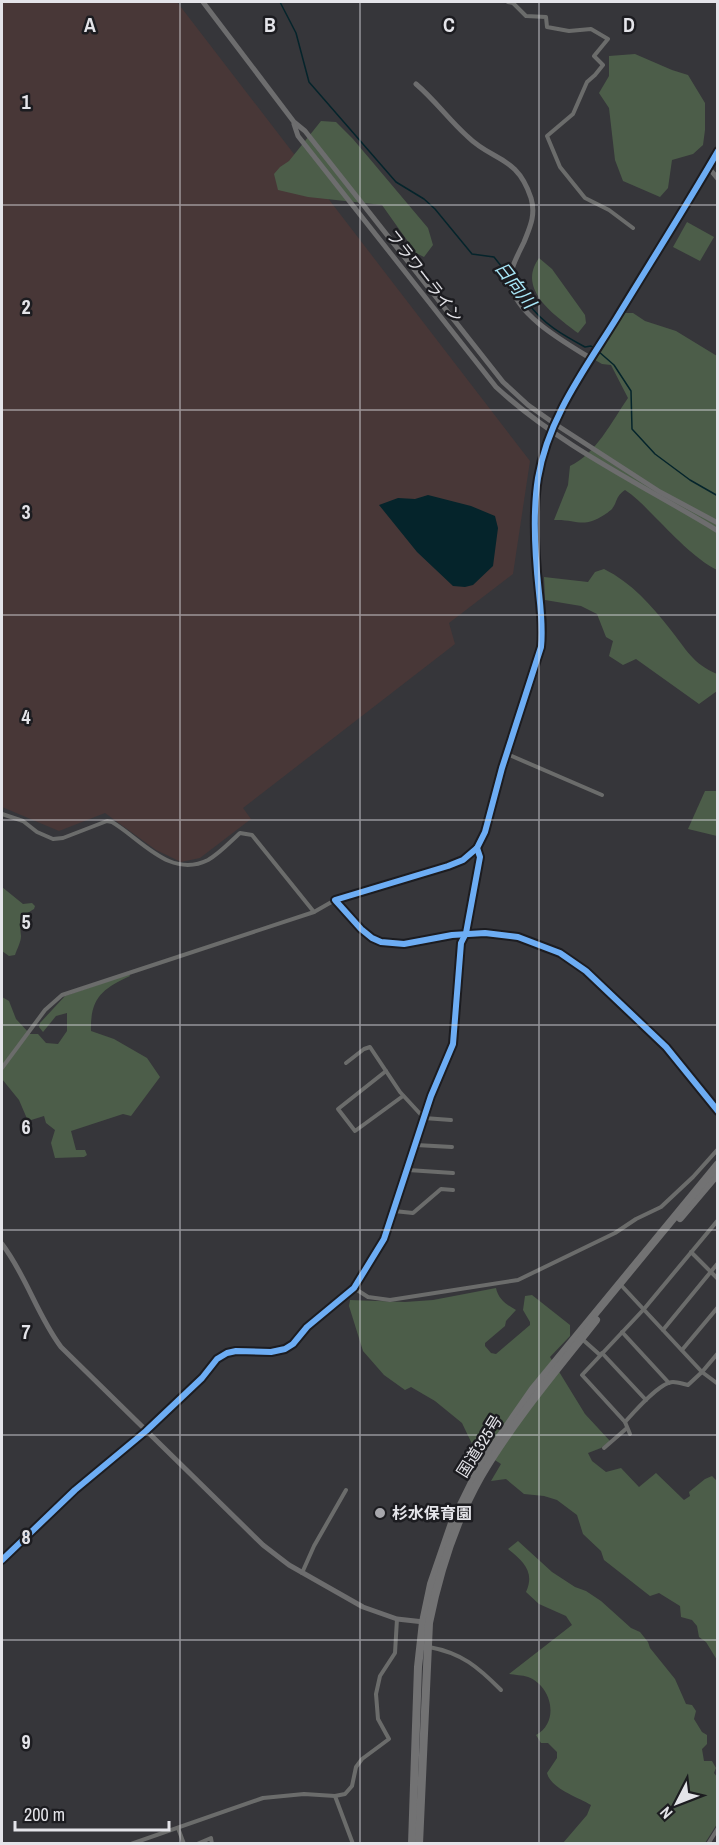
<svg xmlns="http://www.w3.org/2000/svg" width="719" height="1845" font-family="'Archivo Narrow','Noto Sans JP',sans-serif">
<rect width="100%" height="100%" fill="#36363a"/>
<!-- industrial -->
<polygon fill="#483737" points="2,2 177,2 530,461 513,574 449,623 455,644 243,808 251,819 200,858 181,862 156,850 105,813 59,831 2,807"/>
<!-- green -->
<g fill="#4c5d49">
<polygon points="635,54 672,70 688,75 705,103 705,130 703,145 693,154 672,160 668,188 660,197 623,181 615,160 609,108 599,93 609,76 609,56"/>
<polygon points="321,121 336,122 353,139 428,228 433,245 424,257 416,253 382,205 308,197 278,190 274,174 280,167 289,161"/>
<polygon points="687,222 714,237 700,261 673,247"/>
<path d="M 539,258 L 552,269 L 585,315 L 586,323 L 578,333 C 556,316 516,290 539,258 Z"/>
<path d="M 623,313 L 633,313 L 645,321 L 676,331 L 717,356 L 717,570 C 695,559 671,533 653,515 C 644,506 636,497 625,490 C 615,497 618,501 612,509 C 611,510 606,514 604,515 C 582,529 577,519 554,520 L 568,485 L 570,466 C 596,454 612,421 628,398 L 611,365 L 602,364 L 595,360 Z"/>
<path d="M 604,569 C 632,583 651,605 670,629 C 686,649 693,664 717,674 L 717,691 L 699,704 L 636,659 L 623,665 L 609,656 L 613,641 L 606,637 L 597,614 L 581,606 L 545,600 L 544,577 L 588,582 L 595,572 Z"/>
<polygon points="705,791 717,791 717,836 688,829"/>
<path d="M 2,887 L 23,904 L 32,903 L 35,906 L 34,909 C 17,919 20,920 21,936 C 21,942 17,949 15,955 L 9,956 L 2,951 Z"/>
<path d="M 129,974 L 130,976 C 102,989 90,998 91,1031 L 114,1039 L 147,1058 L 160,1077 L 131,1116 L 123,1114 L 71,1131 L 76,1150 L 85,1150 L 87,1155 L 84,1157 L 55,1158 L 51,1143 L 55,1130 L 46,1123 L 44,1116 L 28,1121 L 19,1100 L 2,1079 L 2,997 L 9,1001 L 16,1019 L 30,1034 L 38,1034 L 46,1043 L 58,1044 L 67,1031 L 67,1013 L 56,1016 L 43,1032 L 39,1027 L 40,1023 L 65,996 Z"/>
<path d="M 496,1288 C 498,1299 507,1305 516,1310 L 506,1321 L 505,1326 L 485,1343 L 485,1346 L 491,1353 L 496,1354 L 530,1325 L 530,1322 L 523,1310 L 525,1296 L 532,1295 L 570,1325 L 570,1336 L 550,1357 L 585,1414 L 610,1441 L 601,1448 L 588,1453 L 592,1461 L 606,1472 L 621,1468 L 639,1487 L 656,1473 L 684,1500 L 690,1496 L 689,1492 L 705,1479 L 712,1476 L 717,1481 L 717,1660 L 706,1642 L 699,1637 L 697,1626 L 692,1620 L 681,1617 L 680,1606 L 659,1593 L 650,1596 L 604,1560 L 601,1551 L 583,1534 L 577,1515 L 557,1500 L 544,1496 L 524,1494 L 506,1479 L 491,1481 L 501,1464 L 473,1446 L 462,1423 L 435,1401 L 411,1387 L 405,1390 L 384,1375 L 363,1351 L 349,1306 L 350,1300 L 405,1302 L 433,1300 Z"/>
<path d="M 518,1541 L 552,1572 L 575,1587 L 586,1591 L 601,1601 L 631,1628 L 640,1632 L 648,1642 L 650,1648 L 675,1679 L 686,1704 L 692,1705 L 696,1711 L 694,1719 L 702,1732 L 707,1735 L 707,1744 L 702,1749 L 704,1761 L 712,1761 L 716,1768 L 714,1773 L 717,1777 L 717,1824 L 705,1843 L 563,1843 L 587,1815 L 591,1805 C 578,1797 551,1789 547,1773 L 557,1758 L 557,1752 L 548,1743 L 541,1743 L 536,1735 C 560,1722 552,1686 528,1677 C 522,1675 515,1675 509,1674 L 572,1625 L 566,1616 L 539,1604 L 526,1592 C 535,1572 524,1562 508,1549 Z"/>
</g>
<!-- water -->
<polygon fill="#05242b" points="428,495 471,506 495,516 498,528 493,566 473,585 465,587 453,586 417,552 379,505 398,498 415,499"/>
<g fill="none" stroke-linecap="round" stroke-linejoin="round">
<!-- stream -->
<g stroke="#05242b" stroke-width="1.5">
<polyline points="280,2 296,33 309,82 396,182 424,199 435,209 472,254 494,257 509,276"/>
<path d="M 512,279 C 520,286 522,295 528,303 C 543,324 563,335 585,347 L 591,346 L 594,348"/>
<polyline points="598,351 614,365 631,391 632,429 655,454 690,480 718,496"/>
</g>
<!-- street -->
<g stroke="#6b6c6b" stroke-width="4">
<polyline points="508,2 513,3 526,16 546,17 547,27 569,31 591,29 608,39 594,56 603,65 595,75 587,82 573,114 547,136 560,167 585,198 609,210 633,228"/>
<polyline points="507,754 602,795"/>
<path d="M 2,814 L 23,821 L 37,832 L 53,839 L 63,838 L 107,821 L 112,822 C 141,839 170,879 208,860 C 219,854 230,842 240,833 L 252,835 L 314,912"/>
<polyline points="346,1063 364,1049 370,1047 400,1092 424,1118 451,1120"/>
<polyline points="2,1068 45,1010 62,995 314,912 335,900"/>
<polyline points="386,1071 338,1109 355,1131 403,1096"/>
<polyline points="416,1145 452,1147"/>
<polyline points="408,1170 453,1173"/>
<polyline points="394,1211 413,1213 441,1189 453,1190"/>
<path d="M 718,1220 L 644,1309 L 582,1375 L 625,1422 C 634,1412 660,1382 673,1382 C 678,1382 683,1384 688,1385 L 702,1372 L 718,1353"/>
<polyline points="691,1252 718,1279"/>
<polyline points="620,1284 702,1372 718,1384"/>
<polyline points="354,1288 368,1297 390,1300 518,1280 615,1233 636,1219 661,1207 693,1177 718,1149"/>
<polyline points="663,1330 718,1263"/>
<polyline points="622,1332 669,1383"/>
<polyline points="581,1338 600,1355"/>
<polyline points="682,1350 718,1307"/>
<polyline points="602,1353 646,1400"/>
<polyline points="625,1422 630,1434"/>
<polyline points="604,1448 627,1428"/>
<polyline points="2,1560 75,1490 146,1431 202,1378 217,1359 227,1353 236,1351 271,1352 285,1349 293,1344 307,1327 354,1288 384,1239 431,1096 453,1044 461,943 466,933 480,857 477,848"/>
<polyline points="302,1573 314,1546 346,1490"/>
<path d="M 429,1647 C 462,1653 478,1667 501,1690"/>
<polyline points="335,1796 353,1844"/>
<polyline points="178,1828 184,1844"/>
<polyline points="131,1844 263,1798 304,1794 335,1796 345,1794 352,1786 356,1767 362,1759 389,1739 378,1719 376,1694 380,1676 395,1653 397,1619"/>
<polyline points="197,1844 211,1838 212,1844"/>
<polyline points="708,1844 718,1828"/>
</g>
<!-- secondary -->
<g stroke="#6d6d6e" stroke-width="5">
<polyline points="203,2 294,122 305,131 503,382 528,405 555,424 660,492 718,523"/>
<path d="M 416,84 C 435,100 449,120 467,136 C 493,162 517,155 531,198 C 536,215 530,227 524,242 C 518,255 508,271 511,285 C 517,316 566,343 590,358"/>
<path d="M 294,124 L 298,136 L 496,387 C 561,447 643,485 718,531"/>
<path d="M 718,151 C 685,208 650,263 616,319 C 585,369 548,418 538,478 C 532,515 535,556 539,593 C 541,611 543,628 541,647 L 502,768 L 485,832 L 477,848 L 463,860 L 448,866 L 335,900 L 361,929 L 372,938 L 381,942 L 404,944 L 452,935 L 485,933 L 518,937 L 560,953 L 586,971 L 666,1047 L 718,1111"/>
<polyline points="708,167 718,179"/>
<path d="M 2,1244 C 26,1275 37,1315 61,1347 L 263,1545 L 289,1565 L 363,1607 L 397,1619 L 424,1622"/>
</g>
<!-- highway -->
<g stroke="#727273" stroke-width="8">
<polyline points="680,1218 718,1173"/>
<polyline points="412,1844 418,1667 423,1622 431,1584 452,1523 481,1464 533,1389 718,1164"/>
<path d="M 419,1844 L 429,1623 C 439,1573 456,1520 481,1476 C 514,1420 556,1371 596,1320"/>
</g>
<defs>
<g id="cycleway">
<path d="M 718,151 C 685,208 650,263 616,319 C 585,369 548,418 538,478 C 532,515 535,556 539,593 C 541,611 543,628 541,647 L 502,768 L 485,832 L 477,848 L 463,860 L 448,866 L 335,900 L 361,929 L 372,938 L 381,942 L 404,944 L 452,935 L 485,933 L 518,937 L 560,953 L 586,971 L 666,1047 L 718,1111"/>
<polyline points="2,1560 75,1490 146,1431 202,1378 217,1359 227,1353 236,1351 271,1352 285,1349 293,1344 307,1327 354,1288 384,1239 431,1096 453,1044 461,943 466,933 480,857 477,848"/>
</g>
</defs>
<!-- cycleway casing -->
<use href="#cycleway" stroke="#1c1c20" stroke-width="10"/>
<!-- cycleway -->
<use href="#cycleway" stroke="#6dadf4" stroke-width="6"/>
</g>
<!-- grid -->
<path fill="none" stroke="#e4e4e9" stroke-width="1.5" stroke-opacity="0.55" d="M 180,2 L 180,1844M 360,2 L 360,1844M 539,2 L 539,1844M 2,205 L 718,205M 2,410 L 718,410M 2,615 L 718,615M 2,820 L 718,820M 2,1025 L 718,1025M 2,1230 L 718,1230M 2,1435 L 718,1435M 2,1640 L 718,1640"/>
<!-- markers -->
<circle fill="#a7a7ac" stroke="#1c1c20" stroke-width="2" cx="380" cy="1513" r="6"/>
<g text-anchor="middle" stroke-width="5" stroke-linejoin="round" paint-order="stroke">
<!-- street labels -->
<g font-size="16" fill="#e4e4e9" stroke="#1c1c20">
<text transform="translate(425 276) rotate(52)" y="6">フラワーライン</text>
<text transform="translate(479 1446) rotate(-58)" y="6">国道325号</text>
</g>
<!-- poi labels -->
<g font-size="16" font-weight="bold" fill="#e4e4e9" stroke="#1c1c20" text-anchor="start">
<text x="392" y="1519">杉水保育園</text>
</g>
<!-- water labels -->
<g font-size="18" font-style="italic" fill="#a8e8f9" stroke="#1c1c20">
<text transform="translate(515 285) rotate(52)" y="6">日向川</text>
</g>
</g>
<g font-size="20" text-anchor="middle" font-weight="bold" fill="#e4e4e9" stroke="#1c1c20" stroke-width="5" stroke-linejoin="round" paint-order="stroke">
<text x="90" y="32">A</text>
<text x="270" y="32">B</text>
<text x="449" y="32">C</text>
<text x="629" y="32">D</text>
<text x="26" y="109">1</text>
<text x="26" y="314">2</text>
<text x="26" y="519">3</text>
<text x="26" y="724">4</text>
<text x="26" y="929">5</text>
<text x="26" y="1134">6</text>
<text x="26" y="1339">7</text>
<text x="26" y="1544">8</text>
<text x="26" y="1749">9</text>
</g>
<!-- border -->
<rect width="719" height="1845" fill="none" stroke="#e4e4e9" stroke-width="6"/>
<!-- north arrow -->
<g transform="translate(677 1803) rotate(228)" stroke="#1c1c20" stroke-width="4.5" paint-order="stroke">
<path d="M0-4.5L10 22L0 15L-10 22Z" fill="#e4e4e9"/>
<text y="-9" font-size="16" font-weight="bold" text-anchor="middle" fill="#e4e4e9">N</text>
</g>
<!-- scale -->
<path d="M15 1821v9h154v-9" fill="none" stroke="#e4e4e9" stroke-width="3"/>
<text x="24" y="1821" font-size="18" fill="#e4e4e9" stroke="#1c1c20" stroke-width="4.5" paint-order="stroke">200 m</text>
</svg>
